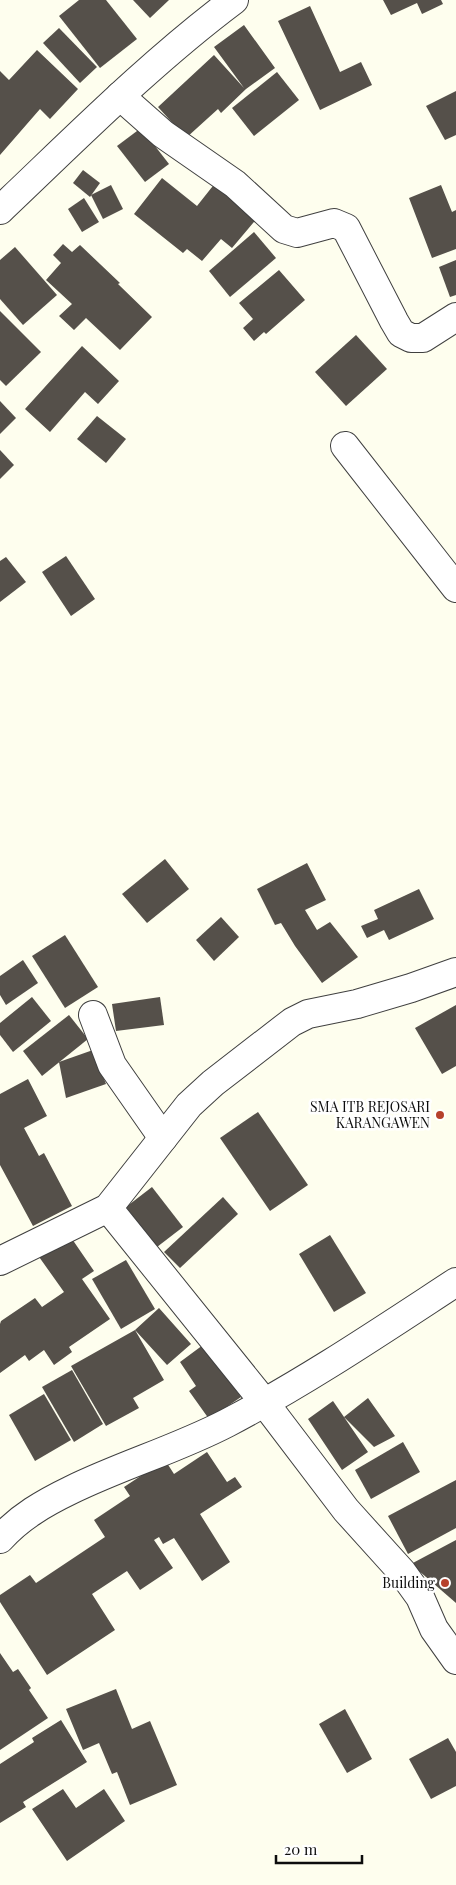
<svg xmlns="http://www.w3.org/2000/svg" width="456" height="1885" font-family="'Playfair Display',serif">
<rect width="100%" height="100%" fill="#fefeee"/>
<!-- building -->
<g fill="#55504a">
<polygon points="79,0 106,0 137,39 100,68 59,16"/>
<polygon points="133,0 169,0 150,18"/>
<polygon points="383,0 441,0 443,4 422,14 417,3 391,15"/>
<polygon points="310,6 340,72 361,62 372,85 320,110 278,21"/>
<polygon points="244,25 275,68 246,89 221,113 218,109 186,138 158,107 214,55 244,88 214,47"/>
<polygon points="59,28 97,67 80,83 43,43"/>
<polygon points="37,50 78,89 50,119 40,109 0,155 0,71 9,80"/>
<polygon points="277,72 299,100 254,136 232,108"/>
<polygon points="456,91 456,135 445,140 426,106"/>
<polygon points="141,128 169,164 145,182 117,146"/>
<polygon points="83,170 100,183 90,197 73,183"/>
<polygon points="162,178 197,206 216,182 258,217 232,248 221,239 202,261 187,249 183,253 134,214"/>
<polygon points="111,185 123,209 103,219 91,195"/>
<polygon points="441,185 452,212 456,210 456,249 432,258 409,198"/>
<polygon points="84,198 99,222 82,232 68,209"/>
<polygon points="254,232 276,258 230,297 209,271"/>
<polygon points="63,244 72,252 80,245 120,283 118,284 152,317 120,350 86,318 74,330 59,316 72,304 46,280 61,263 53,255"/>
<polygon points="15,247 57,295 23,325 0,299 0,260"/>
<polygon points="456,260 456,295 450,297 439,267"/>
<polygon points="279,270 305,300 266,334 264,332 254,341 243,328 253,319 239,303"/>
<polygon points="0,311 41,352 6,386 0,380"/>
<polygon points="356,335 387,369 346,406 315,372"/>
<polygon points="82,346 119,381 98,404 85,392 50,432 25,409"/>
<polygon points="0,401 16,418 0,434"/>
<polygon points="97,416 126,439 106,463 77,439"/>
<polygon points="0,450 14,465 0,479"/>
<polygon points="66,556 95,599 71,616 42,572"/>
<polygon points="6,557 26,582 0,602 0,561"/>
<polygon points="165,859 189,889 147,923 122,894"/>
<polygon points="307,863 326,900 305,910 317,930 330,922 358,957 322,983 295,946 281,923 275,925 257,889"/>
<polygon points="419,889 434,919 389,940 384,930 367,938 361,926 378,919 374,910"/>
<polygon points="221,917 239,937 214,961 196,940"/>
<polygon points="65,935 98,987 65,1008 32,956"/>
<polygon points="23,960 38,983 6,1005 0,995 0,976"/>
<polygon points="32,997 51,1021 13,1052 0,1035 0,1023"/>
<polygon points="160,997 164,1025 116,1031 112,1004"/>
<polygon points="456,1005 456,1066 442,1074 415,1028"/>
<polygon points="69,1015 88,1039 42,1076 23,1051"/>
<polygon points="93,1050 106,1084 66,1098 59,1062"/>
<polygon points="28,1079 47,1116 24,1128 39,1156 44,1153 72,1206 33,1226 0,1165 0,1094"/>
<polygon points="258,1112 308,1185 270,1211 220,1138"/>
<polygon points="152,1187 183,1227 157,1247 126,1207"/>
<polygon points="223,1197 238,1214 180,1268 164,1252"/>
<polygon points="330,1235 366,1293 334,1312 299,1254"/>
<polygon points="70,1236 94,1271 82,1279 110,1319 69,1347 72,1352 54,1365 44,1350 29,1361 25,1355 0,1373 0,1324 1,1321 35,1298 42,1307 64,1292 37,1254"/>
<polygon points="126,1260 155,1309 121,1329 92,1279"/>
<polygon points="159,1308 191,1344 167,1365 135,1330 164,1380 133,1398 139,1408 106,1426 71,1366 135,1330"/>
<polygon points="203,1345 241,1397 209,1419 189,1391 196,1386 180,1362"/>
<polygon points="72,1370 103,1424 74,1442 42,1387"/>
<polygon points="44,1394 71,1440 35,1461 9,1415"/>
<polygon points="368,1398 395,1436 374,1447 344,1417 368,1452 342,1470 308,1419 333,1401 344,1417"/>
<polygon points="403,1442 420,1472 371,1499 355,1470"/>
<polygon points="207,1452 227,1482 235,1477 242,1487 200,1514 230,1562 202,1581 174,1538 163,1544 159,1537 154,1540 173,1568 140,1590 127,1571 92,1594 115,1630 47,1675 0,1602 0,1595 30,1575 36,1583 105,1537 94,1520 130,1496 124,1487 165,1460 174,1474"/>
<polygon points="456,1480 456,1528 408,1554 388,1516"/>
<polygon points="456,1540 456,1603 411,1564"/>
<polygon points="0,1653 13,1672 18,1669 31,1688 29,1690 48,1718 0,1750"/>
<polygon points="116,1689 132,1729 150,1721 177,1785 130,1805 117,1772 112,1774 99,1743 83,1750 66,1709"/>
<polygon points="345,1709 372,1759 347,1773 319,1724"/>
<polygon points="61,1720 87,1762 23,1802 26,1807 0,1823 0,1764 34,1742 32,1738"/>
<polygon points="448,1738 456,1752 456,1786 431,1799 409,1759"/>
<polygon points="63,1789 76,1808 104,1789 125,1821 67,1861 32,1809"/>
</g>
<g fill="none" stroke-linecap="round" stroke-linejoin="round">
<defs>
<g id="street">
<polyline points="120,96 163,134 235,184 284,229 297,233 334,223 346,228 394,321 401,333 411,338 423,338 456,317"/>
<path d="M 0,210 C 76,138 150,63 234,0"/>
<polyline points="345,446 456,588"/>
<polyline points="93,1015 112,1065 163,1138"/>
<polyline points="108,1208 264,1402 346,1510 402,1572 420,1597 434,1629 456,1660"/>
<polyline points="0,1261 108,1208 189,1105 213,1083 292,1022 308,1014 357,1004 411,988 456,972"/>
<path d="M 0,1539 C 20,1517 44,1503 71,1490 C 122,1465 177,1449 227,1423 C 307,1381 381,1331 456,1282"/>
</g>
</defs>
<!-- street casing -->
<use href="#street" stroke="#404040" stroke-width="30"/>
<!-- street -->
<use href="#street" stroke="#fff" stroke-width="28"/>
</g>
<!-- markers -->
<g fill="#b6412c" stroke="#fff" stroke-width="2">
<circle cx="440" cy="1115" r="5"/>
<circle cx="445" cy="1583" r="5"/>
</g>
<g text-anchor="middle" stroke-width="5" stroke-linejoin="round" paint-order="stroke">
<!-- poi labels -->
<g font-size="14" fill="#0d0d0d" stroke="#fff" text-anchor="end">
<text x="430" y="1112">SMA ITB REJOSARI<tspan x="430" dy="16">KARANGAWEN</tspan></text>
<text x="435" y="1588">Building</text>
</g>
</g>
<!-- scale -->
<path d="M276 1855v8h86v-8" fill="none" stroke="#0d0d0d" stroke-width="2.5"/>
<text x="284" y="1855" font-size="15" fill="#0d0d0d" stroke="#ffffff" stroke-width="4" paint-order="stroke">20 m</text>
</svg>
